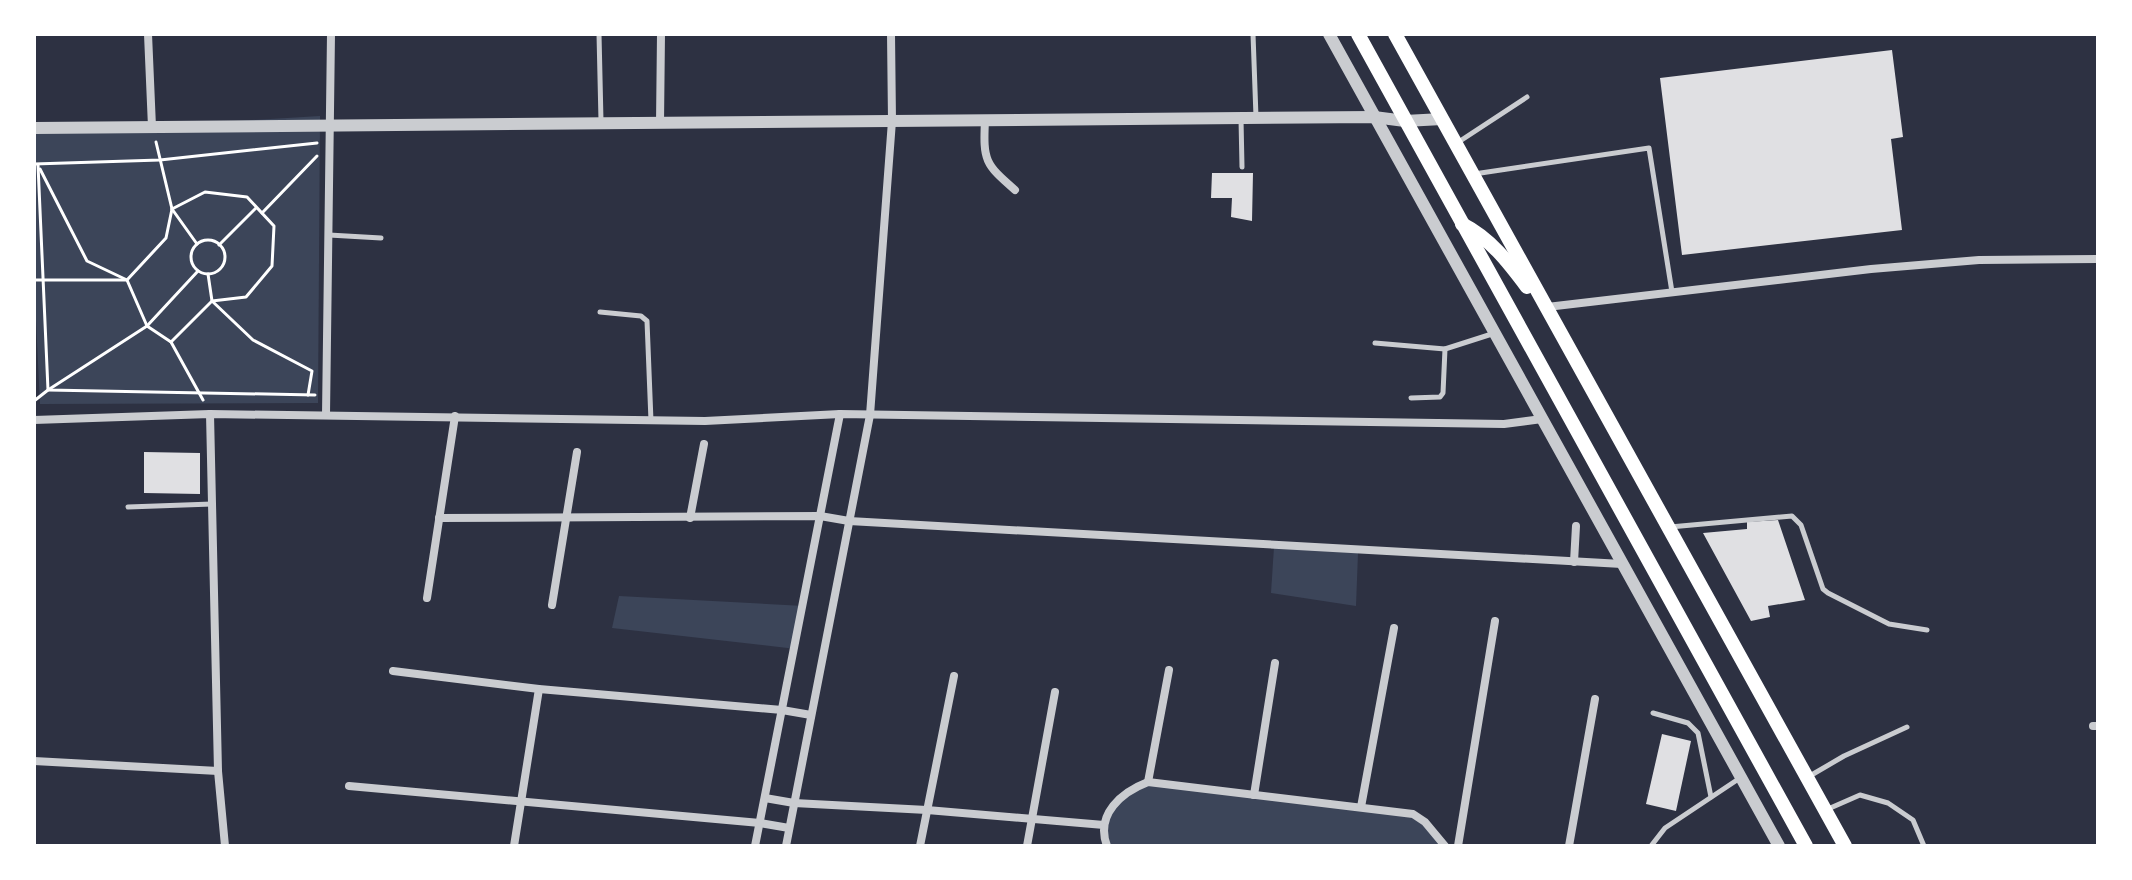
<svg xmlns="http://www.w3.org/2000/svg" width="2132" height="880" font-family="Figtree,sans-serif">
<rect width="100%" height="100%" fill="#2d3142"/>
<!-- green -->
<g fill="#3c4559">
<polygon points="320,116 318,403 40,404 34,279 34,133"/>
<polygon points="1274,547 1358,553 1356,606 1271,593"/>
<polygon points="619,596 804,606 796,649 612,628"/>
<polygon points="1148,782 1413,814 1445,846 1107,846 1105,841 1112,806"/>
</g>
<!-- building -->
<g fill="#e0e0e3">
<polygon points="1892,50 1903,137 1891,139 1902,230 1682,255 1660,78"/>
<polygon points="1212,173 1253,173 1252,221 1231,217 1232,198 1211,198"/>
<polygon points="144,452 200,453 200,494 144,493"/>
<polygon points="1778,520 1805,600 1768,606 1770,617 1751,621 1703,533 1747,529 1747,522"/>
<polygon points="1662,734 1691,741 1676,811 1646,804"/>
</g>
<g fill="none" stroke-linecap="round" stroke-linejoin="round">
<!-- path -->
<g stroke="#fff" stroke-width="3">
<polyline points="156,142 172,209 197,244"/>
<polyline points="34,164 160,160 317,143"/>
<polyline points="38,165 48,390 315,395"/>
<polyline points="40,169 87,261 127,280"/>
<polyline points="172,209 166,238 127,280 147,326 171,342 203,400"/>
<polyline points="262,213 317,156"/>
<circle cx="208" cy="257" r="17"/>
<polyline points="219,245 256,208"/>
<polyline points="208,274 212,301 253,340 312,371 308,395"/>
<polyline points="34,280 126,280"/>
<polyline points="171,342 212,301 246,297 272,266 274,226 247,197 205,192 172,209"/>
<polyline points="34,401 48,390 147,326 198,271"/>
</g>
<!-- service -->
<g stroke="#caccd0" stroke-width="5">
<polyline points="599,34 601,121"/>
<polyline points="1253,34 1256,117"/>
<polyline points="1241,119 1242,167"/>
<polyline points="1457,143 1527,97"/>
<polyline points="1474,174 1649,148 1672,292"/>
<polyline points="329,235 381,238"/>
<polyline points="600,312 641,316 647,321 651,421"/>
<polyline points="1375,343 1445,349"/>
<polyline points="1411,398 1440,397 1443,393 1445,349 1495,333"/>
<polyline points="128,507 212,504"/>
<polyline points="1670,527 1792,516 1801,525 1823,589 1828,593 1889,624 1927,630"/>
<polyline points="1653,713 1688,723 1698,733 1711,797"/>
<polyline points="1808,777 1844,756 1907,727"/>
<polyline points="1828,809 1860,795 1888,803 1913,820 1924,846"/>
<polyline points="1651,846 1665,828 1740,778"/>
</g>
<!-- minor -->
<g stroke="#caccd0" stroke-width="8">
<polyline points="148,34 152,127"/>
<path d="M 985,120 C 983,161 985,164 1015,190"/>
<polyline points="660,123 661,34"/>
<polyline points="1547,307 1871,269 1979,260 2098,259"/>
<polyline points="210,414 218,771 225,846"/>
<polyline points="326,415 331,34"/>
<polyline points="34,420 210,414 705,421 840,414 1504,424 1542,419"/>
<polyline points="439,518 820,516 849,521 1622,564"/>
<polyline points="690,518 704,444"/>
<polyline points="1574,562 1576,526"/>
<polyline points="427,598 455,416"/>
<polyline points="552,605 577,452"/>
<polyline points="393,671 539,689 782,710 811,715"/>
<polyline points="2093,726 2098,726"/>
<polyline points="34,761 218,771"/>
<polyline points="1148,782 1169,670"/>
<polyline points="349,786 760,823 789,828"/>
<polyline points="1254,795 1275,663"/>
<polyline points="765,798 794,803 927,810 1104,825"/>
<polyline points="1361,807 1394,628"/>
<polyline points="514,846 539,689"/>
<polyline points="755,846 840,414"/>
<polyline points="786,846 870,415 892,121 891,34"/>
<polyline points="920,846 954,676"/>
<polyline points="1027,846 1055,692"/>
<path d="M 1107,846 C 1095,814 1122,792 1148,782 L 1413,814 L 1425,822 L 1445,846"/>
<polyline points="1458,846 1495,621"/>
<polyline points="1569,846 1595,699"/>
</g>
<!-- tertiary -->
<g stroke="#caccd0" stroke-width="12">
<polyline points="1329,34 1779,846"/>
<polyline points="34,128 1374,117 1405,121 1442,119"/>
</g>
<!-- primary -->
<g stroke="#fff" stroke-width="14">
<polyline points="1358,34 1806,846"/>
<polyline points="1395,34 1845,846"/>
<path d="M 1462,224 C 1490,238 1509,263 1527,287"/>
</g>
</g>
<!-- border -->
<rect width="2132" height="880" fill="none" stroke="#ffffff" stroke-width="72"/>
</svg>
